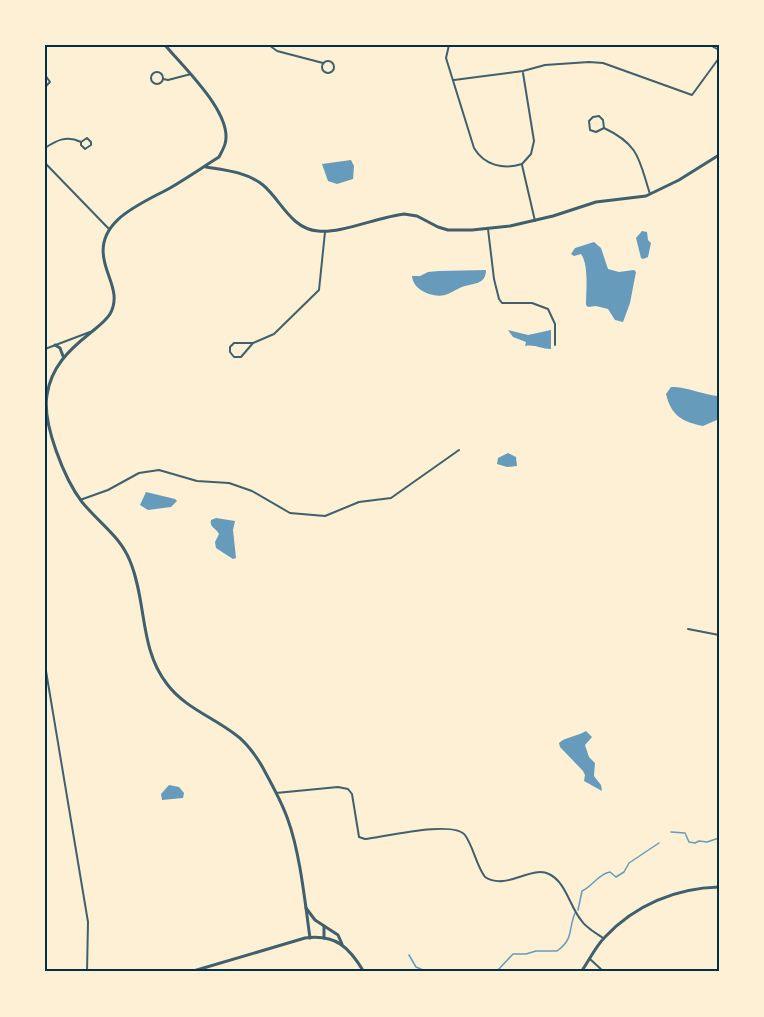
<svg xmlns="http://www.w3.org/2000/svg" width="764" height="1017" font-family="'Archivo Narrow',sans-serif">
<rect width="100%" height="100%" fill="#fdf0d5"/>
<!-- water -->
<g fill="#669bbc">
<polygon points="351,160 354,166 353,179 337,184 328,181 322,164"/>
<polygon points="642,231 647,232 648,240 651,243 648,257 643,259 641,258 636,238"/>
<path d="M 594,242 L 601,248 L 608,269 L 619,272 L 634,270 L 636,272 L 630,303 L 623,322 L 615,320 L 608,309 L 596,306 L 588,307 L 586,305 C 586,291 589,265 581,254 L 574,256 L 571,254 L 575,248 Z"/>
<path d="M 486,270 C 486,285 473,283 462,287 C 457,289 451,293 445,295 C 432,298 413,290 412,276 L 420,276 L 428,272 L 439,271 Z"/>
<path d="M 508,330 L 528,335 L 551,330 L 551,349 C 541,349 534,344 525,346 L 526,342 L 513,337 Z"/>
<path d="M 671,387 C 684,386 704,395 719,396 L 719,419 L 703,426 C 682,422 671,415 666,394 Z"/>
<polygon points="508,453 516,457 517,466 507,467 497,464 498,458"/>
<polygon points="146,492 175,499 177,501 171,507 148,510 140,505"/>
<path d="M 216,518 L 235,521 L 233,530 L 236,558 L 233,559 L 216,548 L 215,542 L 219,534 C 216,528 209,527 211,520 Z"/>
<path d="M 586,731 L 592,737 L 585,745 L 589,757 L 595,763 L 594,776 L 601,785 L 602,791 L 584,781 L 585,775 L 583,771 L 560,747 L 559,743 C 565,737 578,736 586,731 Z"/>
<polygon points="169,785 179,787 184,793 183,798 162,800 161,794"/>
</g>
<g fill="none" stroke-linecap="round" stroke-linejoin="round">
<!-- stream -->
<g stroke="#669bbc" stroke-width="1.5">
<polyline points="671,832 685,833 689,842 695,843 699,841 707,842 719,838"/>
<path d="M 578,910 L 582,891 C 593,886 598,874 610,872 L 616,877 L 624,872 L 629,863 L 659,843"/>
<polyline points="409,955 416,967 428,972"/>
<path d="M 494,972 L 499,969 L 513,954 L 526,954 L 536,951 L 557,951 C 574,939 568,930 575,913"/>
</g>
<!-- minor -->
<g stroke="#3f606c" stroke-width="2">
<polyline points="269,45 277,51 323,63"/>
<path d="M 449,45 L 446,58 L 474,148 C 484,165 503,170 522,164"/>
<polyline points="710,45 719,50"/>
<circle cx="328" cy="67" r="6"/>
<circle cx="157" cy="78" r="6"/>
<polyline points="45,75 50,82 45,87"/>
<polyline points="163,79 168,80 191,74"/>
<polyline points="454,80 523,71 545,65 589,62 603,63 692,95 719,58"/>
<path d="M 604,128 L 603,120 L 599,116 L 593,117 L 589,121 L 590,130 L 596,132 L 604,128 C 640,145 639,160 650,194"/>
<path d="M 45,148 C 57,140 67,135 81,142 L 81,145 L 85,149 L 91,145 L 91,142 L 87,138 L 81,142"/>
<polyline points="45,163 109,229"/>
<polyline points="522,164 531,154 534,141 523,73"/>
<polyline points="522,165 535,221"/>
<polyline points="488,229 494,279 499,299 502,303 532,303 548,309 555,324 555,345"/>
<polyline points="253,343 241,357 234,357 230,352 230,347 234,343 253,343 274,334 319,290 325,232"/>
<polyline points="45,349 90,332"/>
<polyline points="80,500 108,490 139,473 159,470 197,481 229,483 252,491 290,513 325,516 359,502 391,498 459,450"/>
<polyline points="688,629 719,635"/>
<polyline points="45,665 88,922 87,972"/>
<path d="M 276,793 L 338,787 L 348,789 L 352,794 L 359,837 L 365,839 C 384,837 453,820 465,835 C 474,848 476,865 485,877 C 506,891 531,865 549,874 C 566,882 570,907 581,920 C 586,928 596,933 603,938"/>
<polyline points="590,959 604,972"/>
</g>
<!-- tertiary -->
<g stroke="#3f606c" stroke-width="3">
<path d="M 165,45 C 183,67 234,114 225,144 C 224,148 221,153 219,157 C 203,167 187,178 170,188 C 143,203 96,220 104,259 C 107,278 121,294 110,314 C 105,322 96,328 89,334 C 69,350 51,367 47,395 C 42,424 65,480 82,502 C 99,523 120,536 130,561 C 147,602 139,648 167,684 C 185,708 213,717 236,735 C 246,742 257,757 263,768 C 272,785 282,802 288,820 C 300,853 305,902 310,938"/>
<path d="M 206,167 C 225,170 247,172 263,185 C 281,200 291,229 318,231 C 339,234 379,217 404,214 L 417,216 L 438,227 L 448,230 L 472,230 L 510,226 L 553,216 L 596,202 L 646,196 L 679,180 L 719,155"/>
<polyline points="55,345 60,348 63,356"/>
<polyline points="306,908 315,920 338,935 342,944"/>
<polyline points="324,926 324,938"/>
<path d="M 190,972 L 305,938 C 336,934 349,947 364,972"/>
<path d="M 581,972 C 589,961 595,947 605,937 C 635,905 676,888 719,887"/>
</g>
</g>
<!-- border -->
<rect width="764" height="1017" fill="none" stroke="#fdf0d5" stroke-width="93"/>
<rect x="46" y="46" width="672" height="924" fill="none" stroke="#003049" stroke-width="2"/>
</svg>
